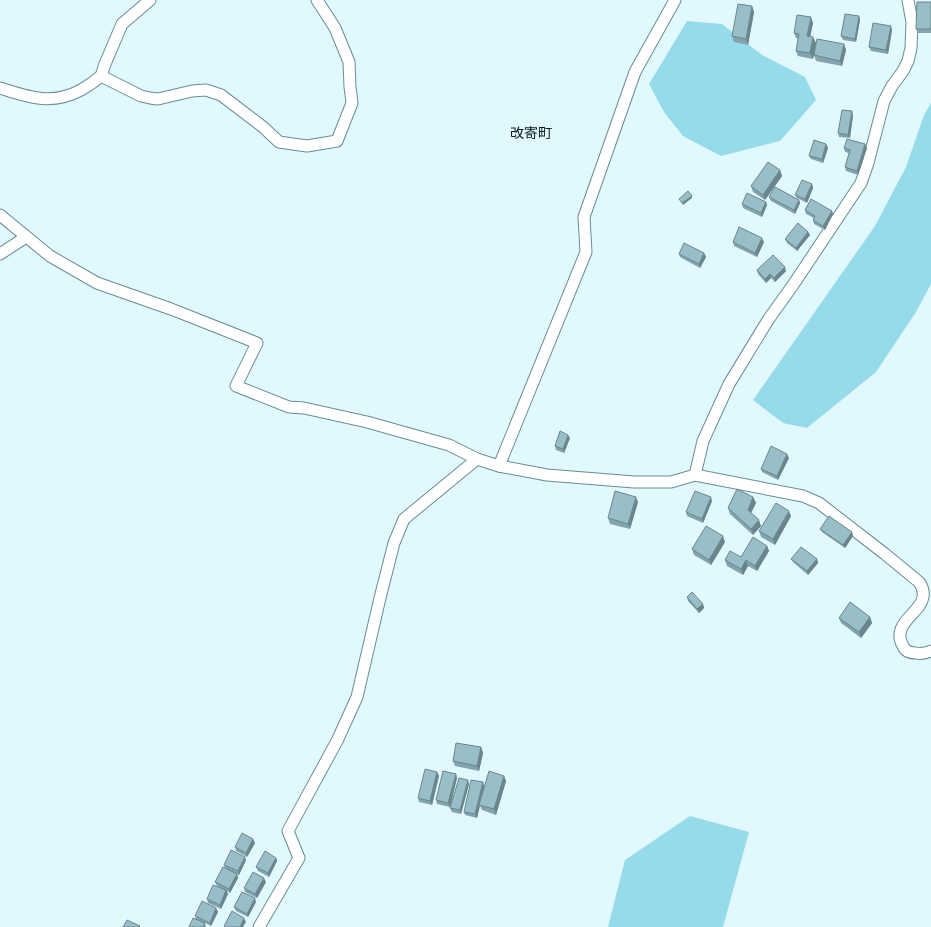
<svg xmlns="http://www.w3.org/2000/svg" width="931" height="927" font-family="'Open Sans','Noto Sans JP',sans-serif">
<rect width="100%" height="100%" fill="#e1f8fe"/>
<!-- green -->
<g fill="#95dbea">
<polygon points="687,21 722,24 762,55 805,77 816,100 780,141 721,156 683,136 664,112 649,84"/>
<polygon points="931,103 931,284 916,312 876,372 807,428 783,423 753,400 875,226 906,167 924,115"/>
<polygon points="690,816 749,832 723,927 608,927 625,860"/>
</g>
<g fill="none" stroke-linecap="round" stroke-linejoin="round">
<defs>
<g id="street">
<polyline points="101,76 141,96 150,98 158,99 192,91 206,90 221,95 263,127 279,142 307,146 337,141 352,103 350,87 349,62 335,28 317,0"/>
<path d="M 0,88 C 29,97 51,106 81,90 C 88,86 95,81 101,76 L 105,64 L 122,24 L 150,0"/>
<path d="M 0,215 L 50,256 L 97,283 L 171,309 L 257,343 L 236,386 L 289,407 L 304,408 L 367,422 L 449,445 L 477,459 L 499,466 L 547,475 L 634,482 L 671,482 L 695,475 L 803,496 L 819,503 L 885,554 L 919,582 C 922,586 924,591 923,597 C 921,613 890,624 903,646 C 905,651 910,653 916,653 C 921,654 926,653 931,651"/>
<polyline points="0,254 26,237"/>
<polyline points="499,466 586,252 584,217 635,72 675,0"/>
<polyline points="695,475 703,441 729,384 768,320 793,285 861,183 868,163 884,101 892,86 903,71 908,61 911,48 912,22 908,0"/>
<polyline points="259,927 299,858 288,831 337,741 357,697 380,598 394,543 404,519 477,459"/>
</g>
</defs>
<!-- street casing -->
<use href="#street" stroke="#678d95" stroke-width="13"/>
<!-- street -->
<use href="#street" stroke="#fff" stroke-width="11"/>
</g>
<!-- wall -->
<g fill="#83a4ac">
<polygon points="931,2 931,33 918,33 916,29"/>
<polygon points="752,6 754,12 748,45 734,42 732,36"/>
<polygon points="859,16 860,20 856,42 843,40 841,36"/>
<polygon points="813,23 810,37 816,43 813,59 798,56 796,51 798,39 796,38 794,33"/>
<polygon points="892,30 888,54 871,51 869,47"/>
<polygon points="844,44 846,50 842,66 816,61 814,55"/>
<polygon points="853,115 850,138 839,137 838,133"/>
<polygon points="826,144 828,148 823,163 811,159 809,156"/>
<polygon points="844,148 867,148 858,175 846,171 845,167 849,153 845,152"/>
<polygon points="780,170 782,176 765,200 753,192 751,186"/>
<polygon points="812,184 813,188 807,203 797,198 795,195"/>
<polygon points="769,197 799,200 800,203 795,214 771,201"/>
<polygon points="766,202 767,205 762,217 743,208 742,204"/>
<polygon points="805,210 833,214 825,230 814,224 813,220 814,218 806,214"/>
<polygon points="808,232 810,235 797,251 787,243 785,239"/>
<polygon points="733,242 764,242 757,257 734,246"/>
<polygon points="704,253 706,257 700,268 680,257 679,254"/>
<polygon points="757,270 786,271 775,282 771,278 766,283 758,274"/>
<polygon points="570,438 564,453 556,450 555,446"/>
<polygon points="789,458 778,480 762,472 761,469"/>
<polygon points="753,497 756,503 751,513 761,526 753,535 730,514 728,508"/>
<polygon points="712,501 703,523 687,516 686,512"/>
<polygon points="638,502 630,529 610,524 608,518"/>
<polygon points="791,516 775,545 761,537 759,531"/>
<polygon points="820,529 852,532 853,536 845,548 822,532"/>
<polygon points="725,542 711,565 694,555 692,549"/>
<polygon points="767,546 769,551 757,571 748,566 743,575 727,566 725,560 741,557"/>
<polygon points="791,559 817,559 818,563 808,575 793,562"/>
<polygon points="687,597 703,604 704,608 699,613 688,601"/>
<polygon points="870,617 872,623 861,638 841,623 839,618"/>
<polygon points="481,747 483,753 479,771 455,766 453,761"/>
<polygon points="437,772 439,776 432,805 419,802 418,798"/>
<polygon points="456,774 457,778 450,807 437,804 436,800"/>
<polygon points="504,776 506,781 496,815 482,810 480,806 477,818 465,815 464,812 483,782 484,786"/>
<polygon points="469,784 461,814 452,812 450,808"/>
<polygon points="253,839 255,843 247,857 236,851 235,847"/>
<polygon points="276,858 277,861 269,877 258,871 256,867"/>
<polygon points="246,860 239,875 232,872 237,874 238,878 230,893 227,891 228,894 221,909 208,903 207,899 221,888 217,886 215,882 225,868 224,865"/>
<polygon points="266,882 257,898 245,892 244,888"/>
<polygon points="256,902 248,917 236,911 234,907"/>
<polygon points="216,908 218,912 211,926 205,923 206,927 189,927 196,919 195,916"/>
</g>
<!-- shaded-wall -->
<g fill="#6a868c">
<polygon points="752,6 754,12 748,45 746,39"/>
<polygon points="859,16 860,20 856,42 855,39"/>
<polygon points="811,17 813,23 809,42 807,36"/>
<polygon points="891,26 892,30 888,54 886,50"/>
<polygon points="813,37 816,43 813,59 810,53"/>
<polygon points="844,44 846,50 842,66 840,61"/>
<polygon points="852,111 853,115 850,138 848,135"/>
<polygon points="826,144 828,148 823,163 822,159"/>
<polygon points="865,144 867,148 858,175 857,171"/>
<polygon points="780,170 782,176 765,200 763,195"/>
<polygon points="812,184 813,188 807,203 805,199"/>
<polygon points="692,196 692,198 683,205 682,203"/>
<polygon points="799,200 800,203 795,214 794,210"/>
<polygon points="766,202 767,205 762,217 761,213"/>
<polygon points="832,211 833,214 825,230 823,226"/>
<polygon points="808,232 810,235 797,251 796,248"/>
<polygon points="762,238 764,242 757,257 755,253"/>
<polygon points="704,253 706,257 700,268 699,264"/>
<polygon points="785,267 786,271 775,282 774,278"/>
<polygon points="770,274 771,278 766,283 765,279"/>
<polygon points="568,435 570,438 564,453 563,449"/>
<polygon points="787,454 789,458 778,480 777,476"/>
<polygon points="636,497 638,502 630,529 628,524"/>
<polygon points="711,497 712,501 703,523 702,519"/>
<polygon points="753,497 756,503 750,515 748,510"/>
<polygon points="789,511 791,516 775,545 773,539"/>
<polygon points="759,520 761,526 753,535 751,529"/>
<polygon points="852,532 853,536 845,548 843,545"/>
<polygon points="723,536 725,542 711,565 709,560"/>
<polygon points="767,546 769,551 757,571 755,566"/>
<polygon points="817,559 818,563 808,575 807,571"/>
<polygon points="746,560 748,566 743,575 741,569"/>
<polygon points="703,604 704,608 699,613 697,609"/>
<polygon points="870,617 872,623 861,638 859,632"/>
<polygon points="481,747 483,753 479,771 477,766"/>
<polygon points="437,772 439,776 432,805 430,801"/>
<polygon points="456,774 457,778 450,807 448,803"/>
<polygon points="504,776 506,781 496,815 494,809"/>
<polygon points="468,780 469,784 461,814 460,810"/>
<polygon points="483,782 484,786 477,818 475,814"/>
<polygon points="253,839 255,843 247,857 246,853"/>
<polygon points="245,857 246,860 239,875 238,871"/>
<polygon points="276,858 277,861 269,877 268,873"/>
<polygon points="237,874 238,878 230,893 229,889"/>
<polygon points="264,878 266,882 257,898 255,894"/>
<polygon points="226,890 228,894 221,909 220,905"/>
<polygon points="255,898 256,902 248,917 247,914"/>
<polygon points="216,908 218,912 211,926 210,923"/>
<polygon points="244,918 246,922 243,927 240,927"/>
</g>
<!-- building -->
<g fill="#98bfc8" stroke="#6a868c">
<polygon points="917,2 931,2 931,29 916,29"/>
<polygon points="738,4 752,6 746,39 732,36"/>
<polygon points="845,14 859,16 855,39 841,36"/>
<polygon points="797,15 811,17 807,36 813,37 810,53 796,51 799,34 794,33"/>
<polygon points="873,23 891,26 886,50 869,47"/>
<polygon points="817,39 844,44 840,61 814,55"/>
<polygon points="842,110 852,111 848,135 838,133"/>
<polygon points="847,139 865,144 857,171 845,167 850,150 844,148"/>
<polygon points="814,140 826,144 822,159 809,156"/>
<polygon points="768,162 780,170 763,195 751,186"/>
<polygon points="802,180 812,184 805,199 795,195"/>
<polygon points="775,187 799,200 794,210 769,197"/>
<polygon points="688,191 692,196 682,203 679,199"/>
<polygon points="747,193 766,202 761,213 742,204"/>
<polygon points="811,199 832,211 823,226 813,220 815,216 805,210"/>
<polygon points="798,223 808,232 796,248 785,239"/>
<polygon points="739,227 762,238 755,253 733,242"/>
<polygon points="684,243 704,253 699,264 679,254"/>
<polygon points="773,255 785,267 774,278 770,274 765,279 757,270"/>
<polygon points="560,431 568,435 563,449 555,446"/>
<polygon points="771,446 787,454 777,476 761,469"/>
<polygon points="737,489 753,497 748,510 759,520 751,529 728,508"/>
<polygon points="615,491 636,497 628,524 608,518"/>
<polygon points="695,491 711,497 702,519 686,512"/>
<polygon points="776,503 789,511 773,539 759,531"/>
<polygon points="829,516 852,532 843,545 820,529"/>
<polygon points="706,526 723,536 709,560 692,549"/>
<polygon points="753,537 767,546 755,566 746,560 741,569 725,560 730,551 741,557"/>
<polygon points="801,547 817,559 807,571 791,559"/>
<polygon points="692,592 703,604 697,609 687,597"/>
<polygon points="850,602 870,617 859,632 839,618"/>
<polygon points="456,743 481,747 477,766 453,761"/>
<polygon points="425,769 437,772 430,801 418,798"/>
<polygon points="443,771 456,774 448,803 436,800"/>
<polygon points="489,771 504,776 494,809 479,805"/>
<polygon points="459,778 468,780 460,810 450,808"/>
<polygon points="471,780 483,782 475,814 464,812"/>
<polygon points="242,833 253,839 246,853 235,847"/>
<polygon points="231,850 245,857 238,871 224,865"/>
<polygon points="265,851 276,858 268,873 256,867"/>
<polygon points="223,867 237,874 229,889 215,882"/>
<polygon points="253,872 264,878 255,894 244,888"/>
<polygon points="213,885 226,890 220,905 207,899"/>
<polygon points="242,892 255,898 247,914 234,907"/>
<polygon points="202,901 216,908 210,923 195,916"/>
<polygon points="232,911 244,918 240,927 227,927 224,926"/>
<polygon points="193,918 205,923 203,927 189,927"/>
<polygon points="127,920 140,926 139,927 123,927"/>
</g>
<g text-anchor="middle" stroke-width="3.5" stroke-linejoin="round" paint-order="stroke">
<!-- quarter labels -->
<g font-size="14" fill="#0c1b1e" stroke="#e1f8fe">
<text x="531" y="138">改寄町</text>
</g>
</g>
</svg>
